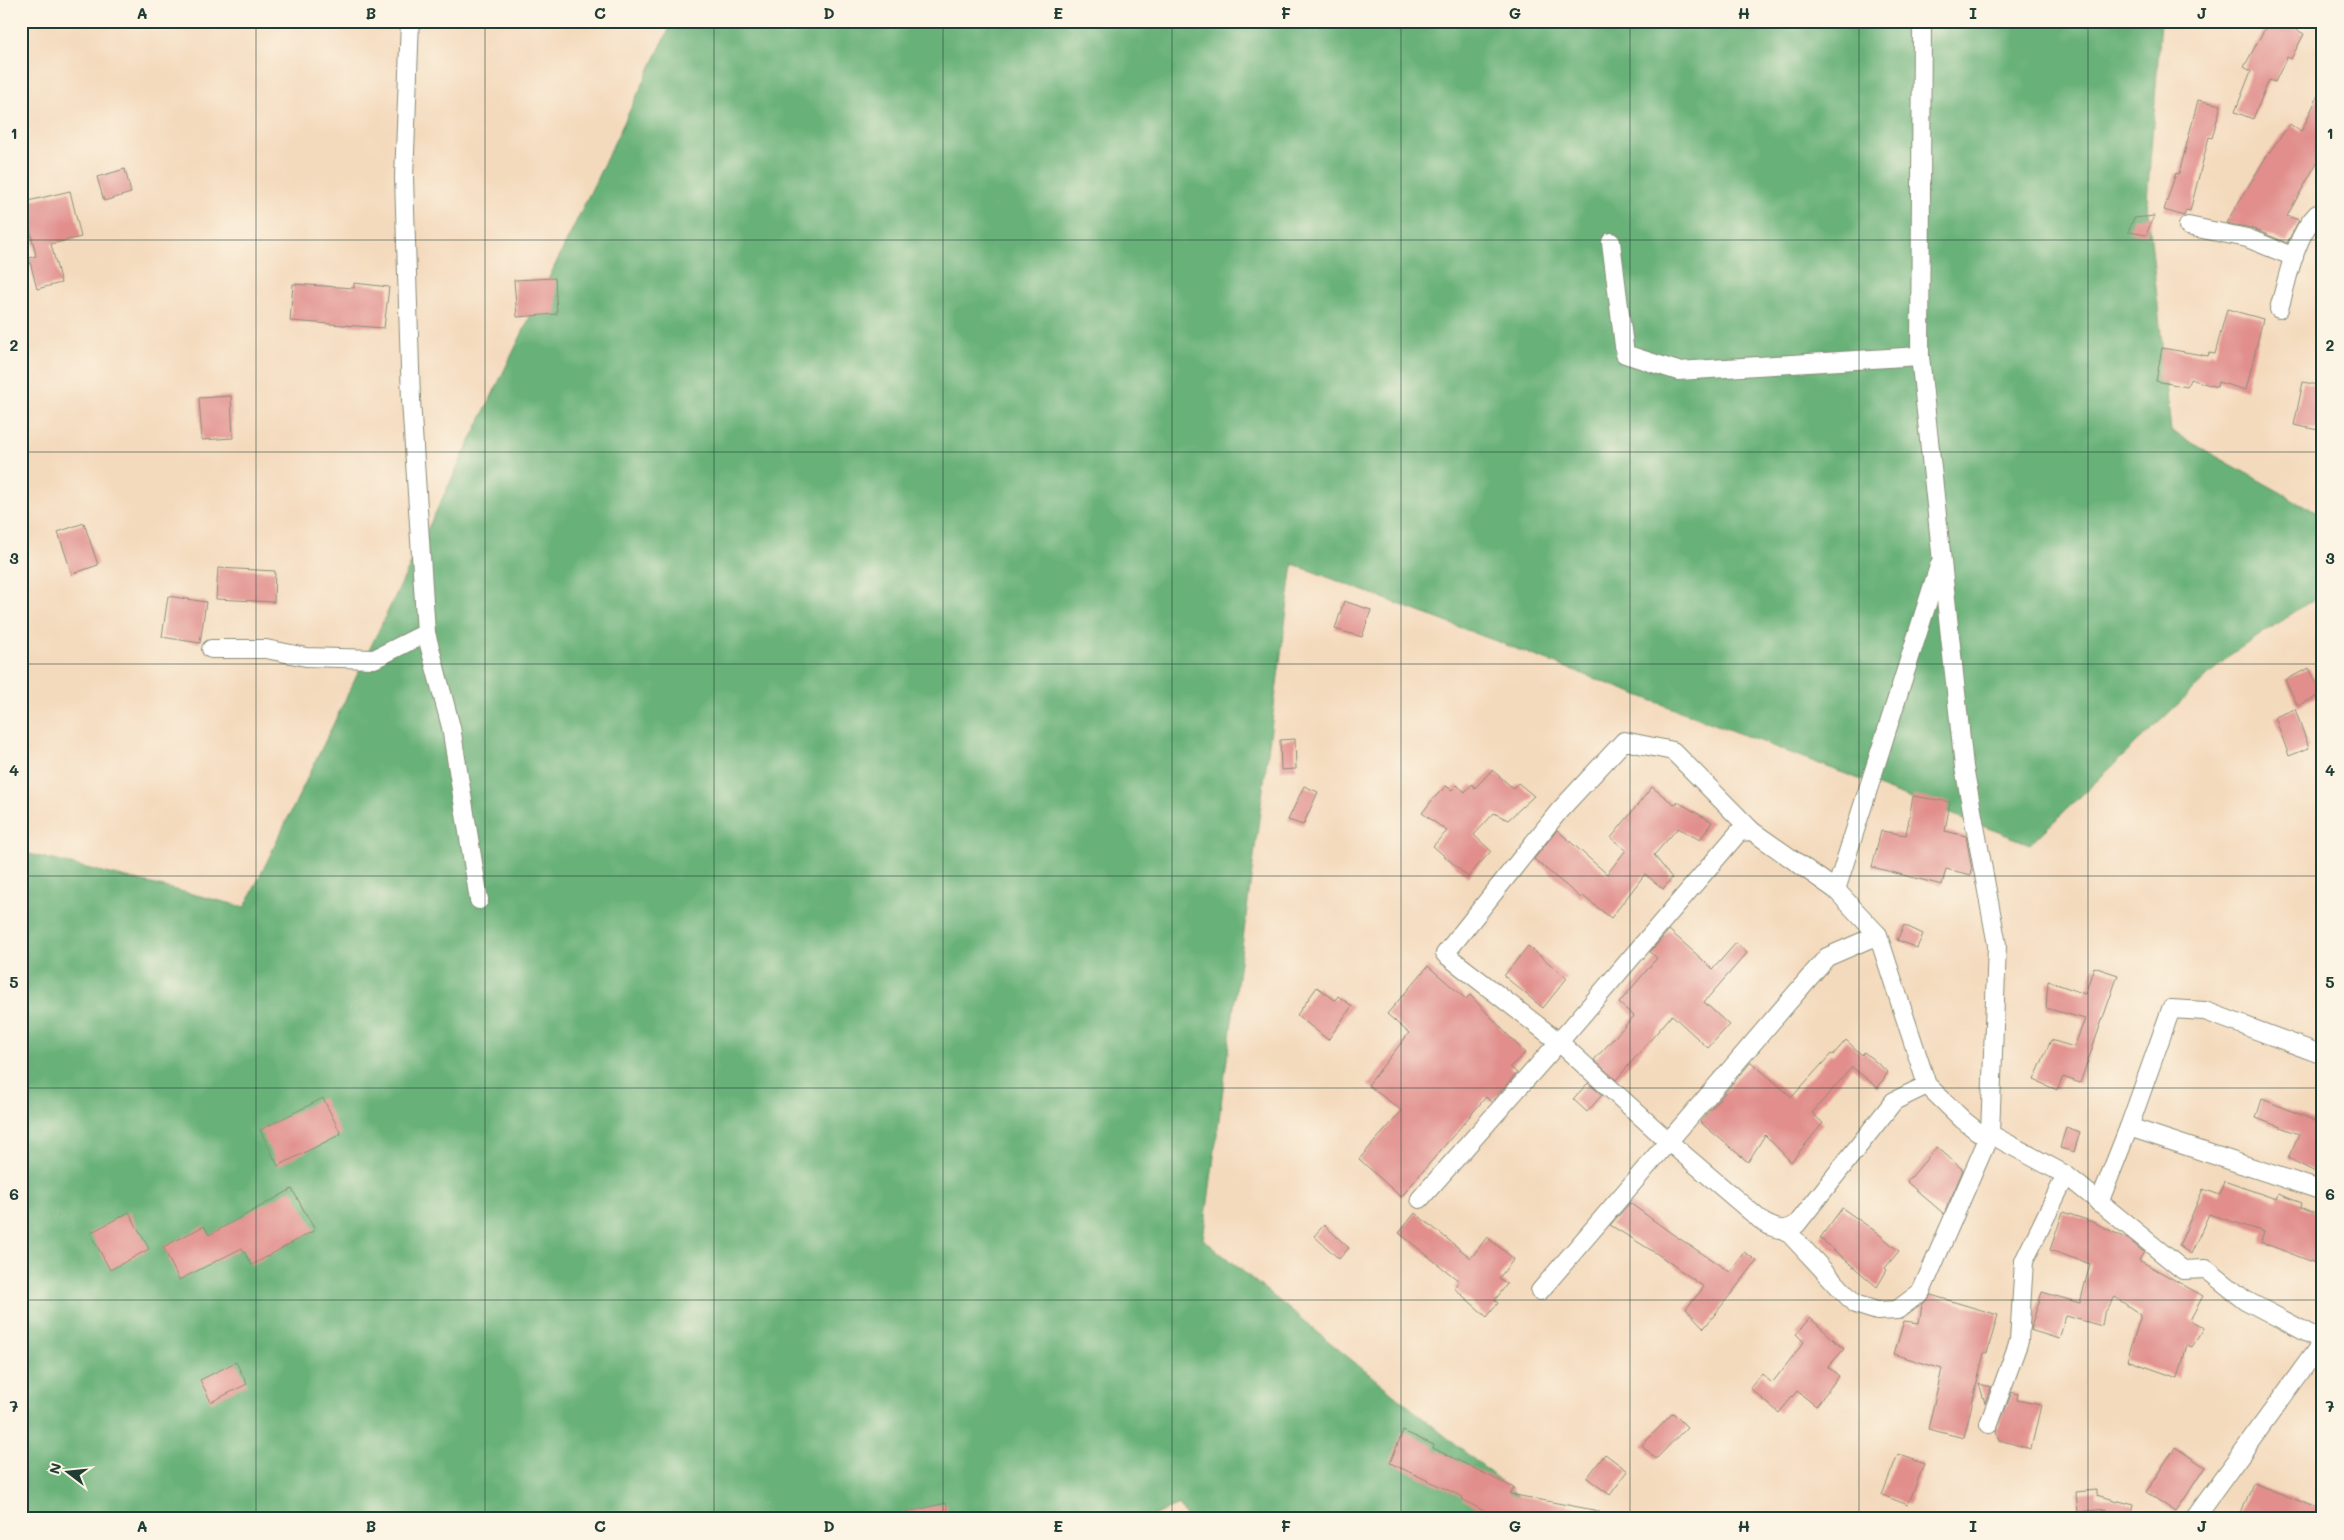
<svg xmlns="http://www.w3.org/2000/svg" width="2344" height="1540" font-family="Mali,sans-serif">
<rect width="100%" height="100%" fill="#fcf5e5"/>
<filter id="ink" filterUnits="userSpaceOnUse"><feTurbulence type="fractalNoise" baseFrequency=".02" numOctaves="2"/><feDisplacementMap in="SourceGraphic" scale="10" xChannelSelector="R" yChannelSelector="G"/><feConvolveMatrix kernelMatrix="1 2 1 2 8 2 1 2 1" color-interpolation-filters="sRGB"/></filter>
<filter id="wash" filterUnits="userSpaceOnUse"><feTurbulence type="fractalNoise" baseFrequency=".0096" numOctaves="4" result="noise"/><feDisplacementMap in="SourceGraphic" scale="20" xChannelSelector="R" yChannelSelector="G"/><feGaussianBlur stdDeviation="1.12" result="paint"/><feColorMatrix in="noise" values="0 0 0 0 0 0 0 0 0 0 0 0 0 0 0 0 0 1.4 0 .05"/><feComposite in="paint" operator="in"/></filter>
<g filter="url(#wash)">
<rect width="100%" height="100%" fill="#f4dabd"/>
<!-- forest -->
<polygon fill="#67b178" stroke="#437756" points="673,21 2161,21 2147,201 2171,431 2321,515 2323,593 2230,655 2030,844 1293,564 1203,1239 1547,1519 1187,1519 1179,1505 1145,1519 21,1519 21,852 245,907"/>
<g id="blocks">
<!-- building -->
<g fill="#e18e8c">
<polygon points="2269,21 2281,21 2304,34 2291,59 2287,57 2275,82 2269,80 2253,119 2235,112 2251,71 2244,67"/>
<polygon points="2323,85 2323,152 2287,216 2299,220 2287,243 2251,228 2226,223 2268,154 2290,124 2301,132"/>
<polygon points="2198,100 2221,105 2212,138 2209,137 2190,211 2186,210 2184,216 2164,210 2176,173 2179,174"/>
<polygon points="125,169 131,193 104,201 97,177"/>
<polygon points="70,191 81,237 51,244 61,283 37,289 29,258 36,256 24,202"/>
<polygon points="2154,216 2146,235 2128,232 2134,218"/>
<polygon points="555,278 557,314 517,317 514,280"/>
<polygon points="354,283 389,287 384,328 290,321 293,284 354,288"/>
<polygon points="2227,309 2263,319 2246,390 2218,382 2217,387 2190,379 2187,387 2156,381 2162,348 2208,356 2209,353 2215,354"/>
<polygon points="2303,382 2323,386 2323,431 2294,425"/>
<polygon points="231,396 233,438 202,440 199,398"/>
<polygon points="84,523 98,565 72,574 58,532"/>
<polygon points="218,568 275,571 274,602 216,599"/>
<polygon points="168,596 206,602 200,643 162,637"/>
<polygon points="1344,601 1371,610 1362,637 1335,629"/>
<polygon points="2309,668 2322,694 2298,706 2285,680"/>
<polygon points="2295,709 2309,748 2289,756 2275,717"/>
<polygon points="1295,739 1296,769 1281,770 1280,740"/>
<polygon points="1492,770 1513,788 1518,783 1534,796 1508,820 1494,813 1474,835 1491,851 1468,877 1433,846 1447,831 1422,813 1433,799 1446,786 1452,790 1457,785 1465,792 1472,784 1475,788"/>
<polygon points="1304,786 1318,792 1303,825 1288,820"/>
<polygon points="1652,787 1675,805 1678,802 1712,822 1700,840 1678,828 1654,855 1672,878 1663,889 1645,874 1611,918 1583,896 1581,898 1534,859 1557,830 1607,874 1626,850 1611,838"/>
<polygon points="1913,796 1950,802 1945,831 1966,836 1972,870 1971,875 1946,869 1942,885 1872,867 1881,831 1906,835"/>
<polygon points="1904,925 1923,934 1917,948 1897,940"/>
<polygon points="1669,930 1713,969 1736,943 1747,953 1704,1002 1729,1025 1708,1048 1672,1015 1616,1080 1594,1060 1634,1016 1619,1003 1657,958 1650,952"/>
<polygon points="1528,946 1567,978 1543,1008 1504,976"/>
<polygon points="1428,966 1466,999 1470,995 1525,1053 1510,1067 1517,1073 1491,1102 1486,1097 1401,1197 1359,1159 1402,1111 1368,1085 1409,1033 1387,1014"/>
<polygon points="2094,967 2118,975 2080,1083 2063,1077 2057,1090 2034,1080 2051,1040 2074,1047 2085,1019 2046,1008 2048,981 2085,994"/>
<polygon points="1317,987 1335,1000 1338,996 1352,1006 1328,1040 1297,1015"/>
<polygon points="1846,1040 1862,1055 1864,1052 1888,1072 1878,1088 1852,1067 1812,1113 1823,1123 1791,1162 1765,1135 1748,1162 1700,1122 1751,1062 1792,1097 1831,1054 1833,1055"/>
<polygon points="1588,1083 1602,1095 1587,1112 1573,1099"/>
<polygon points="323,1098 341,1134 278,1166 260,1130"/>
<polygon points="2262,1099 2323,1124 2323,1176 2288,1158 2299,1134 2256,1118"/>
<polygon points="2066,1127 2080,1132 2074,1152 2060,1148"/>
<polygon points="1937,1147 1963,1170 1944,1214 1907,1182"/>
<polygon points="2224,1181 2276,1199 2278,1194 2302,1203 2301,1207 2323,1216 2323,1266 2261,1242 2264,1232 2209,1214 2191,1254 2179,1246 2203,1189 2220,1195"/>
<polygon points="292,1189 315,1230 252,1265 242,1248 179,1280 163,1247 204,1226 209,1235"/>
<polygon points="1630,1203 1671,1233 1730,1272 1744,1252 1757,1261 1704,1328 1686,1309 1704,1287 1659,1255 1610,1225"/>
<polygon points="1842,1208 1875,1231 1899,1251 1885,1268 1887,1270 1877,1287 1820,1238"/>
<polygon points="129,1212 149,1249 110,1270 90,1233"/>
<polygon points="2063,1212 2093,1222 2129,1240 2144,1252 2139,1260 2203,1296 2190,1320 2204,1328 2192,1347 2187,1345 2178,1378 2127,1360 2141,1315 2115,1297 2104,1314 2102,1326 2066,1316 2059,1339 2030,1330 2042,1292 2080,1303 2090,1264 2050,1250"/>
<polygon points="1415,1213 1471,1258 1487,1237 1514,1259 1499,1278 1507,1284 1495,1300 1498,1303 1487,1317 1454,1288 1459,1281 1399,1233"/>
<polygon points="1324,1225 1349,1248 1339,1259 1314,1236"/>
<polygon points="1931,1295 1998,1315 1987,1353 1984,1353 1964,1438 1928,1429 1942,1369 1894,1354 1904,1321 1919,1323 1922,1305"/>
<polygon points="1810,1318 1844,1349 1828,1367 1839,1376 1816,1406 1797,1391 1779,1413 1750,1388 1762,1374 1772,1383 1804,1342 1796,1334"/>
<polygon points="236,1362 247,1384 211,1402 200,1380"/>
<polygon points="1979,1384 1991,1387 1985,1403"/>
<polygon points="2012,1392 2018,1394 2017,1400 2041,1405 2031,1449 1999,1440 1996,1432"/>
<polygon points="1673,1413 1687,1427 1656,1459 1642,1445"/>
<polygon points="1403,1431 1434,1445 1433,1448 1514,1488 1510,1494 1599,1511 1598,1519 1498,1519 1462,1499 1463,1497 1390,1463"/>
<polygon points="2175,1447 2205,1467 2176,1512 2146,1492"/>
<polygon points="1605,1454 1628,1471 1610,1495 1587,1478"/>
<polygon points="1898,1454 1924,1464 1908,1505 1882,1495"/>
<polygon points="2253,1483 2323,1510 2323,1519 2239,1519"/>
<polygon points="2096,1490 2096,1495 2134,1505 2131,1519 2104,1519 2107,1509 2078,1512 2076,1492"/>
<polygon points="946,1503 950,1519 904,1519 903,1513"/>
</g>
</g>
</g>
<g filter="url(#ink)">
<use href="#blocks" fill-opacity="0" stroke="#8a8c78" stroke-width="1"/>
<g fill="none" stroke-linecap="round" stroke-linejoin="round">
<defs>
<g id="minor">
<polyline points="410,21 404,178 411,400 426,633 451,727 479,900"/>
<polyline points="2188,226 2247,238 2294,257"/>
<polyline points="1611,242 1625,354 1678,371 1920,356"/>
<path d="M 2279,309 C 2288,279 2294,237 2317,214 L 2323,214"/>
<polyline points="211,649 266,649 306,657 374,659 426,633"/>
<path d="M 1752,831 L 1673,751 L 1624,741 L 1559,811 L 1445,954 L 1559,1042 L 1669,1142 L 1764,1223 C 1778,1230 1784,1232 1797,1224 L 1894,1101 L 1927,1085"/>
<polyline points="1836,890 1939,566"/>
<polyline points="2129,1127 2323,1191"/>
<polyline points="1420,1199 1559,1042 1739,832 1752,831 1836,890 1878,935 1927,1085 1963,1120 1977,1131 1990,1134 2066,1175 2183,1270 2206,1269 2245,1300 2323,1341"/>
<polyline points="2099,1203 2129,1127 2171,1009 2205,1011 2323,1055"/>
<polyline points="1786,1230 1855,1304 1877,1311 1897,1310 1921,1292 1990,1134 1997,945 1964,767 1920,356 1922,21"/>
<polyline points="1540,1291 1827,957 1878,935"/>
<polyline points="1989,1424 2019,1341 2024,1261 2066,1175"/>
<polyline points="2194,1519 2323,1341"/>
</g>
</defs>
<!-- minor casing -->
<use href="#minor" stroke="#8a8c78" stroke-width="20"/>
<!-- minor -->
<use href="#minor" stroke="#fff" stroke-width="18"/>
</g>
</g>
<!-- grid -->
<path fill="none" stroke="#1f3d34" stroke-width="1" stroke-opacity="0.55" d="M 256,21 L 256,1519M 485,21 L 485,1519M 714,21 L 714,1519M 943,21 L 943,1519M 1172,21 L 1172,1519M 1401,21 L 1401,1519M 1630,21 L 1630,1519M 1859,21 L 1859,1519M 2088,21 L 2088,1519M 21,240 L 2323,240M 21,452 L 2323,452M 21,664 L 2323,664M 21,876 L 2323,876M 21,1088 L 2323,1088M 21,1300 L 2323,1300"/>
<!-- margin -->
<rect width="2344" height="1540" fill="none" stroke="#fcf5e5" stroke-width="55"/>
<!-- north arrow -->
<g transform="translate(68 1472) rotate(286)" stroke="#fcf5e5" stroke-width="4" paint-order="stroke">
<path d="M0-4L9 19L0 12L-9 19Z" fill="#1f3d34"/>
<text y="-8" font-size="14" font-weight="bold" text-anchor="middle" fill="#1f3d34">N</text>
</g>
<rect x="28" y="28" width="2288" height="1484" fill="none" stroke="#1f3d34" stroke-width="2"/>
<g font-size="16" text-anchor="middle" font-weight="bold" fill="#1f3d34">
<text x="142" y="19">A</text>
<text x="371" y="19">B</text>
<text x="600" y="19">C</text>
<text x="829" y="19">D</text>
<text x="1058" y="19">E</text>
<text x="1286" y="19">F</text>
<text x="1515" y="19">G</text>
<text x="1744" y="19">H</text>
<text x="1973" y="19">I</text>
<text x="2202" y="19">J</text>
<text x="14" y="139">1</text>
<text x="2330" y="139">1</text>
<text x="14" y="351">2</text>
<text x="2330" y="351">2</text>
<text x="14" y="564">3</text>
<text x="2330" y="564">3</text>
<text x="14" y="776">4</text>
<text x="2330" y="776">4</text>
<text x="14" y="988">5</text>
<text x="2330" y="988">5</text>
<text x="14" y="1200">6</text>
<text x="2330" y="1200">6</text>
<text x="14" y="1412">7</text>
<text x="2330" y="1412">7</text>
<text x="142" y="1532">A</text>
<text x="371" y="1532">B</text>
<text x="600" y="1532">C</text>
<text x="829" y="1532">D</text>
<text x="1058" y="1532">E</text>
<text x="1286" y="1532">F</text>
<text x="1515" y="1532">G</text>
<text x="1744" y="1532">H</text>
<text x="1973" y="1532">I</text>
<text x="2202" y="1532">J</text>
</g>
</svg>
